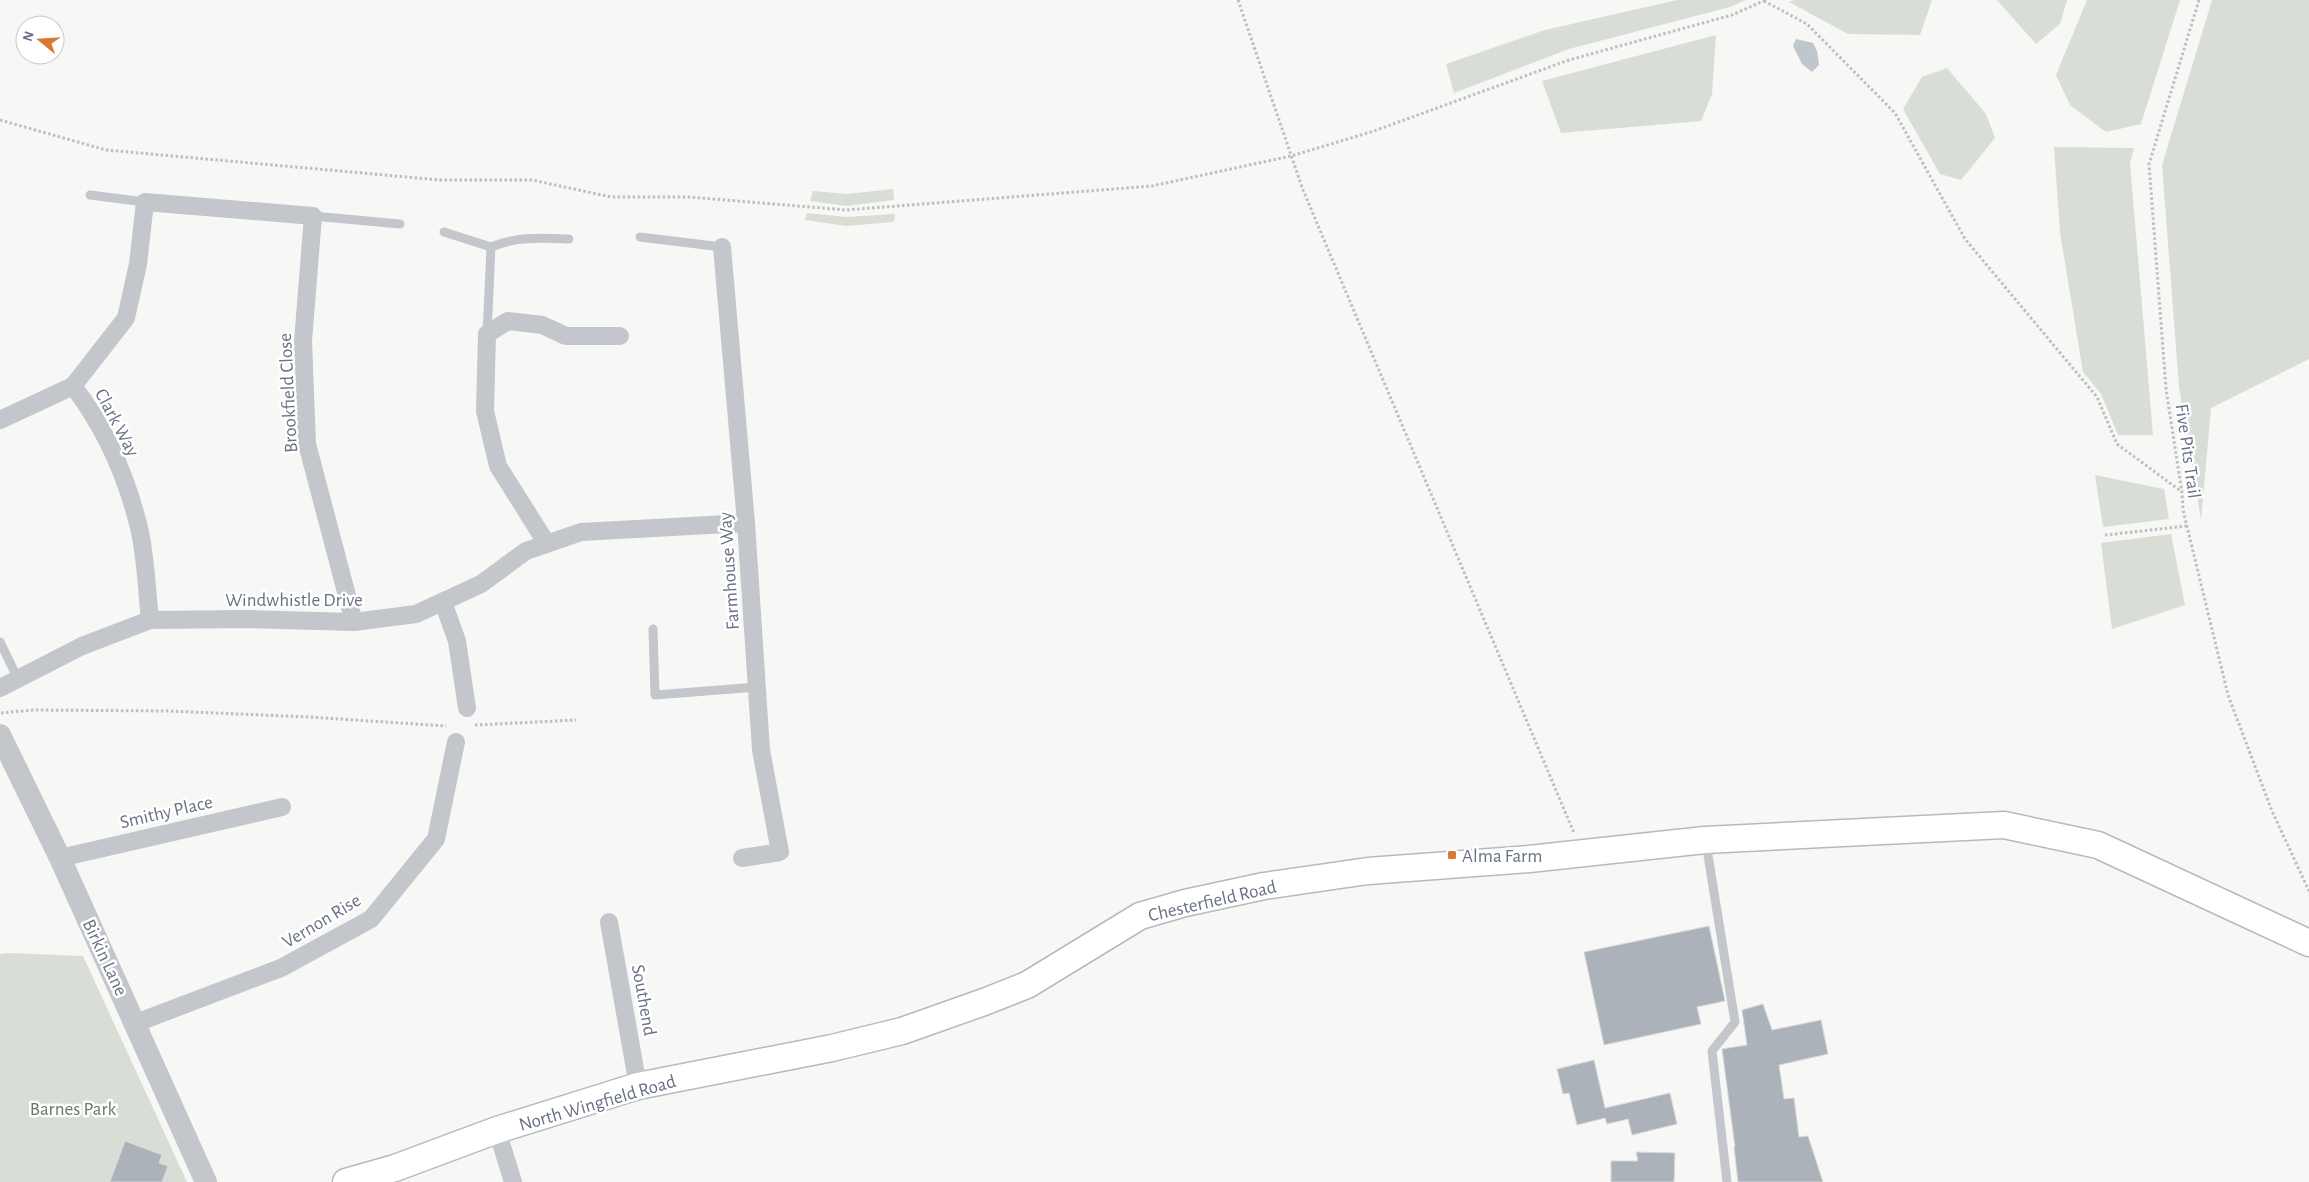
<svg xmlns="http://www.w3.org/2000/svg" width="2309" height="1182" font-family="'Alegreya Sans',sans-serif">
<rect width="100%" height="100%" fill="#f7f7f5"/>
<!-- green -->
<g fill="#d8ded6">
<polygon points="1677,0 1746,0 1730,7 1569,49 1454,93 1446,64 1545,30"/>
<polygon points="1794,0 1932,0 1920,35 1848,34 1789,2"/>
<polygon points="1997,0 2067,0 2060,24 2036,44"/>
<polygon points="2087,0 2180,0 2141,124 2106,132 2070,105 2056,75"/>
<polygon points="2212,0 2309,0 2309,359 2211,408 2201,520 2179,387 2162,165"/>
<polygon points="1716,35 1712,94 1701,121 1561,133 1542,81"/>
<polygon points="1947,68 1986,114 1995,138 1961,180 1940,174 1903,109 1922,77"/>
<polygon points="2054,147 2134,148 2130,163 2153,435 2118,435 2101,394 2083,372 2060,233"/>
<polygon points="893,189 894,200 846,206 810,201 813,191 847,194"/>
<polygon points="807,213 846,217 895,214 894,222 846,226 805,220"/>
<polygon points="2095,475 2164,489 2169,519 2103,527"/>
<polygon points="2171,534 2185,605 2112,629 2101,543"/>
<polygon points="9,953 83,956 187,1182 0,1182 0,954"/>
</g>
<!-- water -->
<polygon fill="#bfc6cc" points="1796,39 1813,43 1817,51 1819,65 1812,72 1802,64 1793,46"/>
<!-- building -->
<g fill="#acb2b9" stroke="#d9d9d7">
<polygon points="1709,926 1725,1001 1697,1007 1701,1024 1604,1045 1584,952"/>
<polygon points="1763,1004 1772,1030 1821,1020 1828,1054 1779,1065 1784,1099 1794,1098 1799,1137 1808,1136 1823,1182 1738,1182 1734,1147 1735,1147 1722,1049 1747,1045 1742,1010"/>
<polygon points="1594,1060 1605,1108 1670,1093 1677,1124 1632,1135 1628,1119 1607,1124 1605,1118 1577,1125 1569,1093 1563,1094 1557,1069"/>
<polygon points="125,1141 162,1155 159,1163 168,1166 162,1182 110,1182"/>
<polygon points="1636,1152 1675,1153 1674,1182 1611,1182 1611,1161 1638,1161"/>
</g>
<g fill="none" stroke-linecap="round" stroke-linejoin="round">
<defs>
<polyline id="secondary" points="346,1182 395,1168 497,1130 638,1086 832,1048 902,1031 984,1002 1027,985 1140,916 1185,903 1264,886 1368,871 1529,859 1705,840 2004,825 2098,845 2309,943"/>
</defs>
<!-- secondary casing -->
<use href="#secondary" stroke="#b6b9be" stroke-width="29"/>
<!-- path -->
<g stroke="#bdbec1" stroke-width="3" stroke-dasharray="2.5 2.5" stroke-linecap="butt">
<polyline points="1238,0 1303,190 1574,833"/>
<polyline points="2199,0 2149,164 2166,389 2182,493 2183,510 2228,695 2272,811 2309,891"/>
<polyline points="1764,1 1807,24 1895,113 1965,239 2097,397 2117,444 2182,492"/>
<polyline points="0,120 106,150 440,180 532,180 611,197 689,197 846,210 1152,186 1291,156 1371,132 1569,60 1732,15 1766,0"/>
<polyline points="2105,535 2187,526"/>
<polyline points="1,713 33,710 168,711 309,717 446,726"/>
<polyline points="475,725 576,720"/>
</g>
<!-- service -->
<g stroke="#c3c6ca" stroke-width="9">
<polyline points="90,195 145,202"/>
<polyline points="313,216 400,224"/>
<polyline points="444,232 491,247"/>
<polyline points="640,237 722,247"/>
<path d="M 487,334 L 491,247 C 517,236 541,238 569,239"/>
<polyline points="653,629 655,695 757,687"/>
<polyline points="0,642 18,679"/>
<polyline points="1706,843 1735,1022 1712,1051 1727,1182"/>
</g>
<!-- minor -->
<g stroke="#c3c6ca" stroke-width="18">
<polyline points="722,247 746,523 761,750 780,852 742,858"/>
<polyline points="0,420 73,386"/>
<polyline points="547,544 498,466 485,411 487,334 508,321 542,325 566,336 620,336"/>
<polyline points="443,602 457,641 467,708"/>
<path d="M 150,620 C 147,592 146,561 140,532 C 128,480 106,429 73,386 L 126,318 L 138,264 L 145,202 L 313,216 L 303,341 L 307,444 L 354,622"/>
<polyline points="0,688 82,646 150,620 246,619 354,622 416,614 481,584 526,551 581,532 746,523"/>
<polyline points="60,858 282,807"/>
<polyline points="609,922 638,1086"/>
<polyline points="136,1023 281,968 371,919 436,839 456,742"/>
<polyline points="497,1130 513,1182"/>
</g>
<!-- tertiary -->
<polyline stroke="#c3c6ca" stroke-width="22" points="0,735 60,858 206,1182"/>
<!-- secondary -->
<use href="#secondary" stroke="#fff" stroke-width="26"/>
</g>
<!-- markers -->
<rect fill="#d87a34" stroke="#fff" stroke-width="2" x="1447" y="850" width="10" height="10" rx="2.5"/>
<g text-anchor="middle" stroke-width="5" stroke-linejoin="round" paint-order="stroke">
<!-- street labels -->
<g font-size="19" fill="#687284" stroke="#fff">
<text transform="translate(287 393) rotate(-93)" y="7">Brookfield Close</text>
<text transform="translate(118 422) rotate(62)" y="7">Clark Way</text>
<text transform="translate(2189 451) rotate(82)" y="7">Five Pits Trail</text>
<text transform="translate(728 571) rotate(-94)" y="7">Farmhouse Way</text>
<text x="294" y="606">Windwhistle Drive</text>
<text transform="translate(166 811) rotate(-13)" y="7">Smithy Place</text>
<text transform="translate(1212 900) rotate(-13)" y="7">Chesterfield Road</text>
<text transform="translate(321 920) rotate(-31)" y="7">Vernon Rise</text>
<text transform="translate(106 957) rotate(65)" y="7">Birkin Lane</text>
<text transform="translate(645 1000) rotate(80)" y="7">Southend</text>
<text transform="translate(597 1102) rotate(-16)" y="7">North Wingfield Road</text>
</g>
<!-- poi labels -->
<g font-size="19" fill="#687284" stroke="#fff" text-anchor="start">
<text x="1462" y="862">Alma Farm</text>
</g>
<!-- park labels -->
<g font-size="19" fill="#677b67" stroke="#fff">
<text x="73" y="1115">Barnes Park</text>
</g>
</g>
<!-- north arrow -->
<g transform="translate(40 40) rotate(288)"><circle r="24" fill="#ffffff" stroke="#c3c7ce"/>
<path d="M0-4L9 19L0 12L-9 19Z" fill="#d87a34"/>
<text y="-8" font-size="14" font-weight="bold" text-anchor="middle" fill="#687284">N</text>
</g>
</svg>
